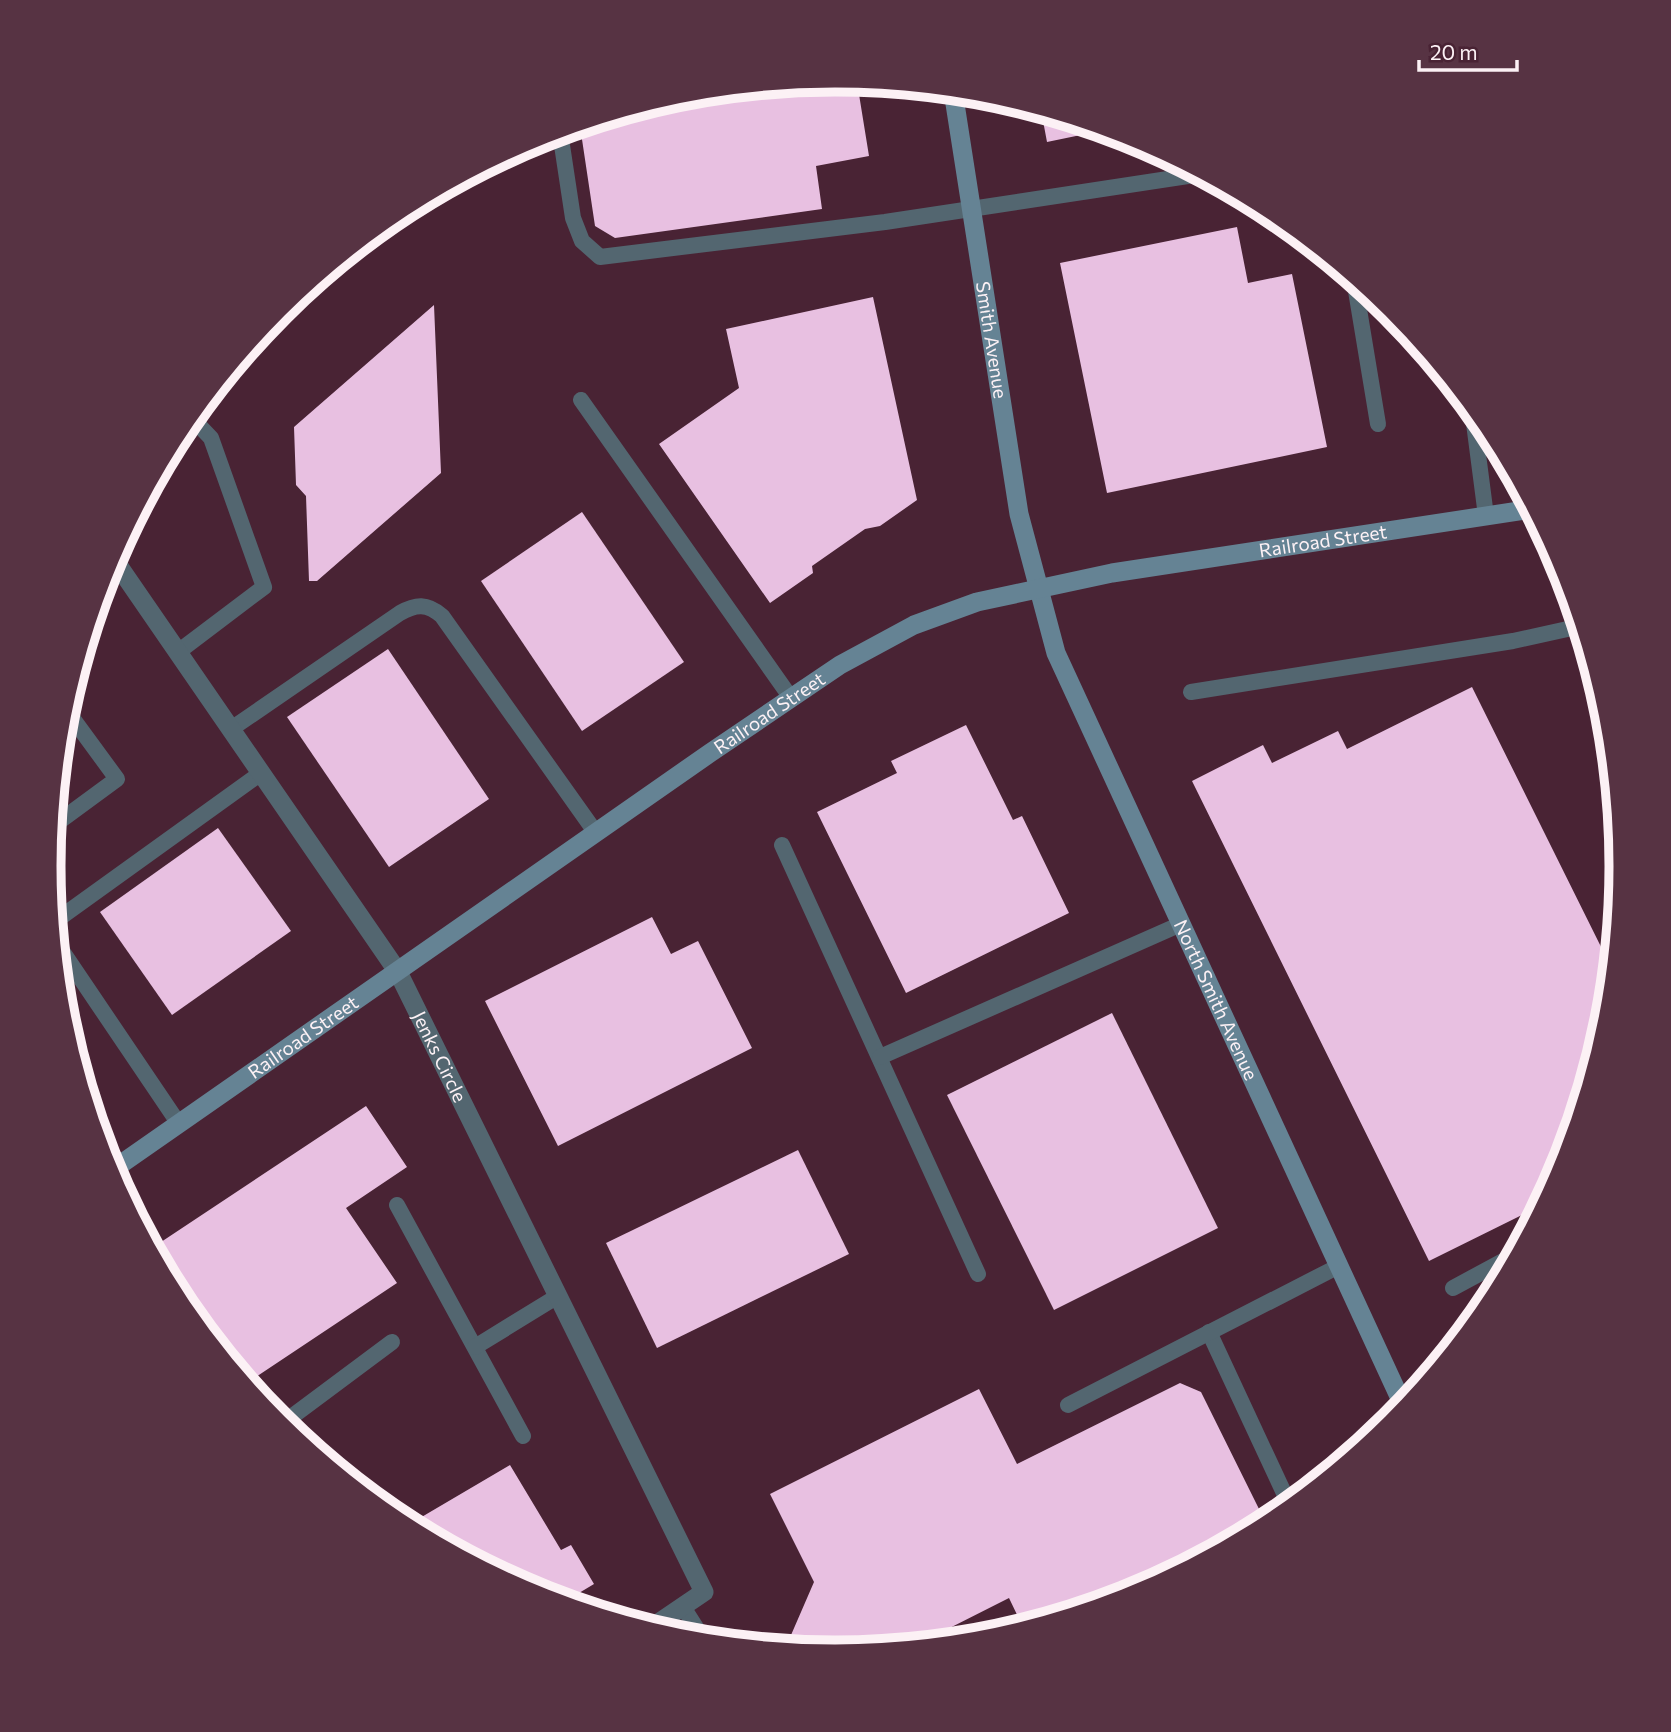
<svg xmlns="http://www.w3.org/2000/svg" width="1671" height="1732" font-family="Commissioner,sans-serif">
<rect width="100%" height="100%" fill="#492334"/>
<!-- building -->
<g fill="#e8c0e1">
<polygon points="836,80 857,82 869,156 816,166 822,209 615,238 595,226 580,126 682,95"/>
<polygon points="1041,110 1105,130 1047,142"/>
<polygon points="1237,227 1248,283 1292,274 1327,447 1107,493 1060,263"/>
<polygon points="873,297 917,500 880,526 865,529 812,566 813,573 770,603 659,444 739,388 726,329"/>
<polygon points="434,305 441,473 317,581 309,581 306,496 296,485 294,427"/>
<polygon points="582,512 684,662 582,731 481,581"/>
<polygon points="388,649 489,799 389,867 287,717"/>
<polygon points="1472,687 1612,969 1607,1020 1562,1167 1542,1205 1429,1261 1192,781 1263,745 1272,763 1338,731 1347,749"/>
<polygon points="966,725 1013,820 1022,816 1069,913 906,993 817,812 897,773 891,761"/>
<polygon points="218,828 291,931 172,1015 100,912"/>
<polygon points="652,917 671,954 698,941 752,1048 558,1146 485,1001"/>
<polygon points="1112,1013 1218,1228 1054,1310 947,1095"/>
<polygon points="366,1106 407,1167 346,1208 397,1283 247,1383 181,1303 152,1248"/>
<polygon points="798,1150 849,1254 657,1348 606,1243"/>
<polygon points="1180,1383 1201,1392 1259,1509 1250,1532 1136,1593 1023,1627 1009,1598 916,1645 835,1652 791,1648 788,1642 814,1582 770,1494 979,1389 1017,1464"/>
<polygon points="510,1465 561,1550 571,1545 594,1584 564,1602 534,1592 408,1525"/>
</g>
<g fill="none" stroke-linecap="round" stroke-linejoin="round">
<!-- service -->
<g stroke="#536670" stroke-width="16">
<polyline points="560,132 573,218 582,241 600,257 885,222 1201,174"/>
<polyline points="1354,279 1378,424"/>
<polyline points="581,400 791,698"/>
<polyline points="1472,408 1486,516"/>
<polyline points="178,652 264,587 211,438 191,417"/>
<polyline points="1191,692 1513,641 1581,626"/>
<path d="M 231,729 L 400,613 C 416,604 427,603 442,616 L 596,833"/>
<polyline points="53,826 117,779 65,708"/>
<polyline points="782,845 978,1274"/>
<polyline points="54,922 261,773"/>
<polyline points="56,942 179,1124"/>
<polyline points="880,1057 1181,924"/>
<polyline points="397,1205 523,1436"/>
<polyline points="1453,1288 1516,1254"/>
<polyline points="1209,1332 1290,1506"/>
<polyline points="475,1347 558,1296"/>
<polyline points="1068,1405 1339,1266"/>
<polyline points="282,1424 392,1342"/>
<polyline points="683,1607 704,1640"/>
</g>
<!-- minor -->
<path stroke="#536670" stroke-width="19" id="s1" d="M 113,558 L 398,972 L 704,1592 L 651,1628"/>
<!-- secondary -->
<g stroke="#658394" stroke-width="19">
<path id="s2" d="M 953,91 L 1019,514 L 1056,653 L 1404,1407"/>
<path id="s3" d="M 111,1171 L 710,753 L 840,665 L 914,625 L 977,602 L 1112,573 L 1532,509"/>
</g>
</g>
<g text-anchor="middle" stroke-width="7" stroke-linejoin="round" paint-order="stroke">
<!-- street labels -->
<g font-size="19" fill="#fcf1f5" stroke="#492334">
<text dy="7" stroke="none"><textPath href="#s2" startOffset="252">Smith Avenue</textPath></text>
<text dy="7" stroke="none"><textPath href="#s3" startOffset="1390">Railroad Street</textPath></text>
<text dy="7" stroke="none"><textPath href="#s3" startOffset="802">Railroad Street</textPath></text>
<text dy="7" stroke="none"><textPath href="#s2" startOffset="954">North Smith Avenue</textPath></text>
<text dy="7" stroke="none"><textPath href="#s3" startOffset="234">Railroad Street</textPath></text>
<text dy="7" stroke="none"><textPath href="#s1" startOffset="597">Jenks Circle</textPath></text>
</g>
</g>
<!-- crop -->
<path d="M0 0H1671V1732H0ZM61 866a774 774 0 1 1 1548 0a774 774 0 1 1-1548 0Z" fill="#573343" fill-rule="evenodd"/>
<path fill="none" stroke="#fcf1f5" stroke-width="9" d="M61 866a774 774 0 1 1 1548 0a774 774 0 1 1-1548 0Z"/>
<!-- scale -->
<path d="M1419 60v10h98v-10" fill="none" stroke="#fcf1f5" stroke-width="3.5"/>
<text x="1430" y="60" font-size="21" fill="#fcf1f5" stroke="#492334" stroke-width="5" paint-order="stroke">20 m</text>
</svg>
